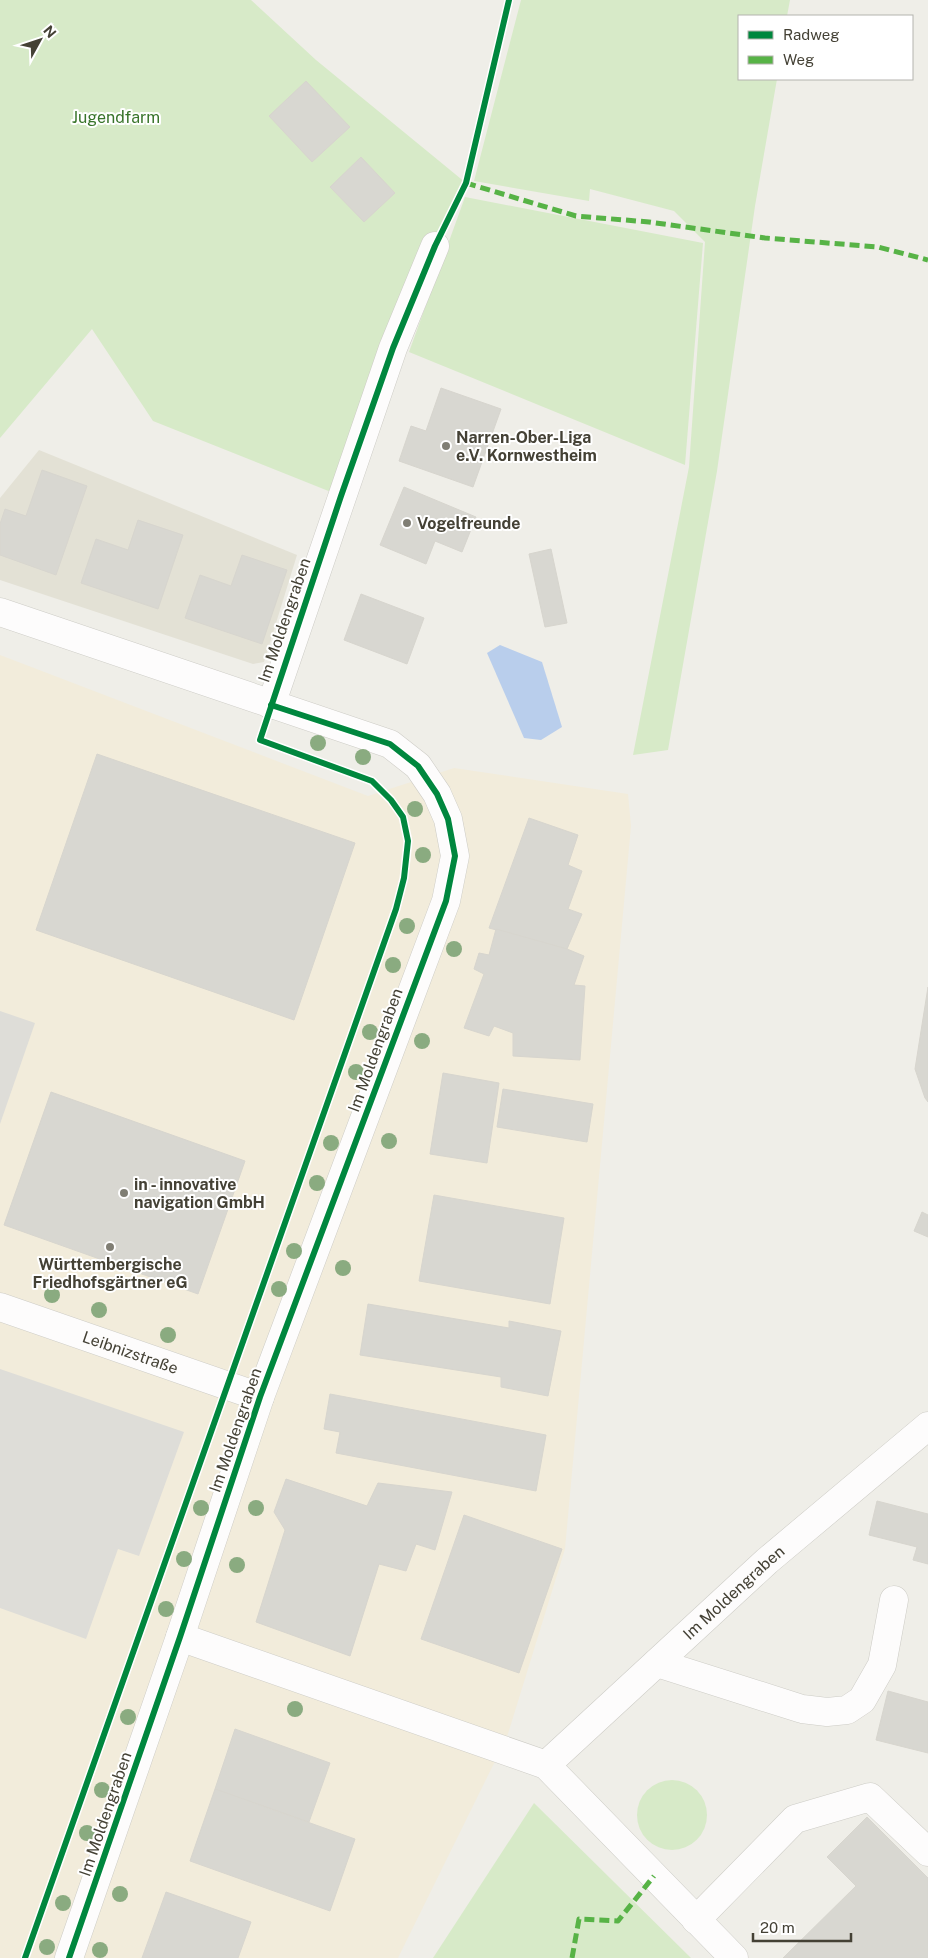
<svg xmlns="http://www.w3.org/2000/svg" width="928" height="1958" font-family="'Public Sans',sans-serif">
<rect width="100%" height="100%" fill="#efeee8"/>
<!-- residential -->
<polygon fill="#e3e1d5" points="39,450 297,555 264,662 253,664 0,580 0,498"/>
<!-- commercial -->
<polygon fill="#f2ecdb" points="0,655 368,796 454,768 628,794 631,826 565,1549 507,1737 398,1958 0,1958"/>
<!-- green -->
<g fill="#d7eac8">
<polygon points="0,0 251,0 316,60 466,183 435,246 341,496 153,421 92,329 0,438"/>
<polygon points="521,0 790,0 787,16 739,16 739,79 777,79 755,206 717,471 668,750 633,755 689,467 705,242 674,211 590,189 589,201 474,181"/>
<polygon points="465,197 703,243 685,465 409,352"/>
<circle cx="672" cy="1815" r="35"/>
<polygon points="534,1803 691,1958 433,1958"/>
</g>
<!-- parking -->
<g fill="#deddd8">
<polygon points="0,1011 35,1023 0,1124"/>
<polygon points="0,1369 184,1432 139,1556 118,1549 86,1639 0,1608"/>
</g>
<!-- water -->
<polygon fill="#b9ceec" points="500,645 542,662 562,727 541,740 524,738 487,653"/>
<!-- building -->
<g fill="#d8d7d1" stroke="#d7d5ce">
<polygon points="306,81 350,127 312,162 269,116"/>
<polygon points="361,157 395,193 364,222 330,187"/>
<polygon points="441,388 501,409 473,487 399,461 411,426 426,431"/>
<polygon points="42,470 87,486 56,575 0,555 0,524 5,509 26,516"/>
<polygon points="404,487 476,517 462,552 435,541 426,564 380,545"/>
<polygon points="138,520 183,535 158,609 81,583 96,539 128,550"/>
<polygon points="551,549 567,623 545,627 529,554"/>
<polygon points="242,555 287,570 262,644 185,618 200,575 231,586"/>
<polygon points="361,594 424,618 407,664 344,640"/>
<polygon points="97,754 355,843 294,1020 36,930"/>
<polygon points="529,818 578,835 568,865 582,871 568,909 582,914 567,949 489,928"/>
<polygon points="496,929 567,949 584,956 574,985 585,986 580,1060 513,1056 513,1033 494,1026 489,1036 464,1028 484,974 474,969 479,953 489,955"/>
<polygon points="928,987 928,1102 925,1098 915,1069"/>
<polygon points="443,1073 499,1083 487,1163 430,1154"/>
<polygon points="503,1089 593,1104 587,1142 497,1127"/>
<polygon points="51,1092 245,1161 198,1294 4,1225"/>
<polygon points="434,1195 564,1218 550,1304 419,1281"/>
<polygon points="922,1212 928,1215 928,1237 914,1231"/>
<polygon points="368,1304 509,1328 509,1321 561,1331 548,1396 501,1387 501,1377 360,1355"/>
<polygon points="330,1394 546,1435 536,1491 336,1453 340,1432 324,1429"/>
<polygon points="286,1479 367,1506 378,1483 452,1492 435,1550 416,1544 406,1571 379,1564 350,1656 256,1622 285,1530 274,1512"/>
<polygon points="877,1501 928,1514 928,1564 913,1560 917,1547 869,1535"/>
<polygon points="464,1515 562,1549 519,1673 421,1639"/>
<polygon points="888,1691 928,1702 928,1753 876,1740"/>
<polygon points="235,1729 330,1763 309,1822 215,1789"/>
<polygon points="215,1789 355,1839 330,1911 190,1861"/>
<polygon points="867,1817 928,1878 928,1958 783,1958 856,1886 827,1857"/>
<polygon points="166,1892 251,1922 238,1958 142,1958"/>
</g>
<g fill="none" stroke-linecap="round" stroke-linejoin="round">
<defs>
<g id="minor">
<polyline points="0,612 390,744 418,766 437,794 448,819 455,856 446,901 260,1397 180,1637 69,1958"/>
<polyline points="271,705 393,348 435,246"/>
<path id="s1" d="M 0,1307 L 260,1397"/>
<polyline points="180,1637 546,1765 734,1958"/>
<polyline points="657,1663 802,1709 827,1712 847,1710 862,1700 882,1665 894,1600"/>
<path id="s2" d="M 546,1765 L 767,1561 L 928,1426"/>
<polyline points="696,1920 795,1819 870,1797 928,1852"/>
</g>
</defs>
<!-- minor casing -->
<use href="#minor" stroke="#cdccc6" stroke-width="29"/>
<!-- minor -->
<use href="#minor" stroke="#fdfcfc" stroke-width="28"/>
<!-- quiet -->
<g stroke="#57b346" stroke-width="5" stroke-dasharray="10 5" stroke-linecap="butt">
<polyline points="466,183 576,216 649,222 765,238 878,247 928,260"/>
<polyline points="572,1958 579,1919 618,1921 654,1876"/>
</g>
<defs>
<g id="cycleway">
<polyline points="25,1958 396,909 404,878 408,841 403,817 391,800 372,781 260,740 341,496 393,348 435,246 466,183 509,0"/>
<polyline points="69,1958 180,1637 260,1397 446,901 455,856 448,819 437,794 418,766 390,744 271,705"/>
</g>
</defs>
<!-- cycleway casing -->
<use href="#cycleway" stroke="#fff" stroke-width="9"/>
<!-- cycleway -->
<use href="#cycleway" stroke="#00873e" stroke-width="6"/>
</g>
<!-- trees -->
<g fill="#8aab80">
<circle cx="318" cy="743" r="8"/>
<circle cx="363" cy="757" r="8"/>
<circle cx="415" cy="809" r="8"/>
<circle cx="423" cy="855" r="8"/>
<circle cx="407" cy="926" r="8"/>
<circle cx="454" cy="949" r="8"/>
<circle cx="393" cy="965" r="8"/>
<circle cx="370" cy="1032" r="8"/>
<circle cx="422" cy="1041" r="8"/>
<circle cx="356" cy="1072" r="8"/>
<circle cx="389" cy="1141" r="8"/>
<circle cx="331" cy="1143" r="8"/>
<circle cx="317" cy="1183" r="8"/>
<circle cx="294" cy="1251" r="8"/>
<circle cx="343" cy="1268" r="8"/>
<circle cx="279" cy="1289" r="8"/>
<circle cx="52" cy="1295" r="8"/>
<circle cx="99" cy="1310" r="8"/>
<circle cx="168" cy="1335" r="8"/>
<circle cx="201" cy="1508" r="8"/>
<circle cx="256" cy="1508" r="8"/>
<circle cx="184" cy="1559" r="8"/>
<circle cx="237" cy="1565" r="8"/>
<circle cx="166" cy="1609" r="8"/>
<circle cx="295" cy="1709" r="8"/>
<circle cx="128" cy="1717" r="8"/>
<circle cx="102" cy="1790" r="8"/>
<circle cx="87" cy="1833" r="8"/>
<circle cx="120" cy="1894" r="8"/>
<circle cx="63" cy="1903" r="8"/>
<circle cx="47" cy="1947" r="8"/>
<circle cx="100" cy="1950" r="8"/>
</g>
<!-- markers -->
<g fill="#807e74" stroke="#fff" stroke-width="2">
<circle cx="446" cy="446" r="5"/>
<circle cx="407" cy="523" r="5"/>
<circle cx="124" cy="1193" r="5"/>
<circle cx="110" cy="1247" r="5"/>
</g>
<g text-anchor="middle" stroke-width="4" stroke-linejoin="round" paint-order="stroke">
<!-- park labels -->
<g font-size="16" fill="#38742a" stroke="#fff">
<text x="116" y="123">Jugendfarm</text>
</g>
<!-- poi labels -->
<g font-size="16" font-weight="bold" fill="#444135" stroke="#fff" text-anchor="start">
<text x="456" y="443">Narren-Ober-Liga<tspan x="456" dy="18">e.V. Kornwestheim</tspan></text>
<text x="417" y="529">Vogelfreunde</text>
<text x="134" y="1190">in - innovative<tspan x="134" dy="18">navigation GmbH</tspan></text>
<text x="110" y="1270" text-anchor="middle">Württembergische<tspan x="110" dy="18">Friedhofsgärtner eG</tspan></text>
</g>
<!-- street labels -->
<g font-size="16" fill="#444135" stroke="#fff">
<text transform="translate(284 620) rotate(-71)" y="6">Im Moldengraben</text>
<text transform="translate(375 1050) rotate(-70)" y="6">Im Moldengraben</text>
<text dy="6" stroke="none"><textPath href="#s1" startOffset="138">Leibnizstraße</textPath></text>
<text transform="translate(235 1430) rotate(-71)" y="6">Im Moldengraben</text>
<text dy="6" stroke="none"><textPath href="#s2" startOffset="255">Im Moldengraben</textPath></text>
<text transform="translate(105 1814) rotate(-71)" y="6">Im Moldengraben</text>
</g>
</g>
<!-- legend -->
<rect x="738" y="15" width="175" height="65" fill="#ffffff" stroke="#b4b3ae"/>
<rect x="748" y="31" width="25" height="8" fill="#00873e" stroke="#b4b3ae"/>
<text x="783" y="40" font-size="15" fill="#444135">Radweg</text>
<rect x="748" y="56" width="25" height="8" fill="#57b346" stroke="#b4b3ae"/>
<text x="783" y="65" font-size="15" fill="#444135">Weg</text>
<!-- north arrow -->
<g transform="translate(40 40) rotate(50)" stroke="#ffffff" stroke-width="4" paint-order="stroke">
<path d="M0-4L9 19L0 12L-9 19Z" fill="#444135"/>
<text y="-8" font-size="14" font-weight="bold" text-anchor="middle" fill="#444135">N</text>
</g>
<!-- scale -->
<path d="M753 1933v8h98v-8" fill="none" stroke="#444135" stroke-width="2.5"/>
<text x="760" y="1933" font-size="15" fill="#444135" stroke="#ffffff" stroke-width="4" paint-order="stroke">20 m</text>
</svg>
